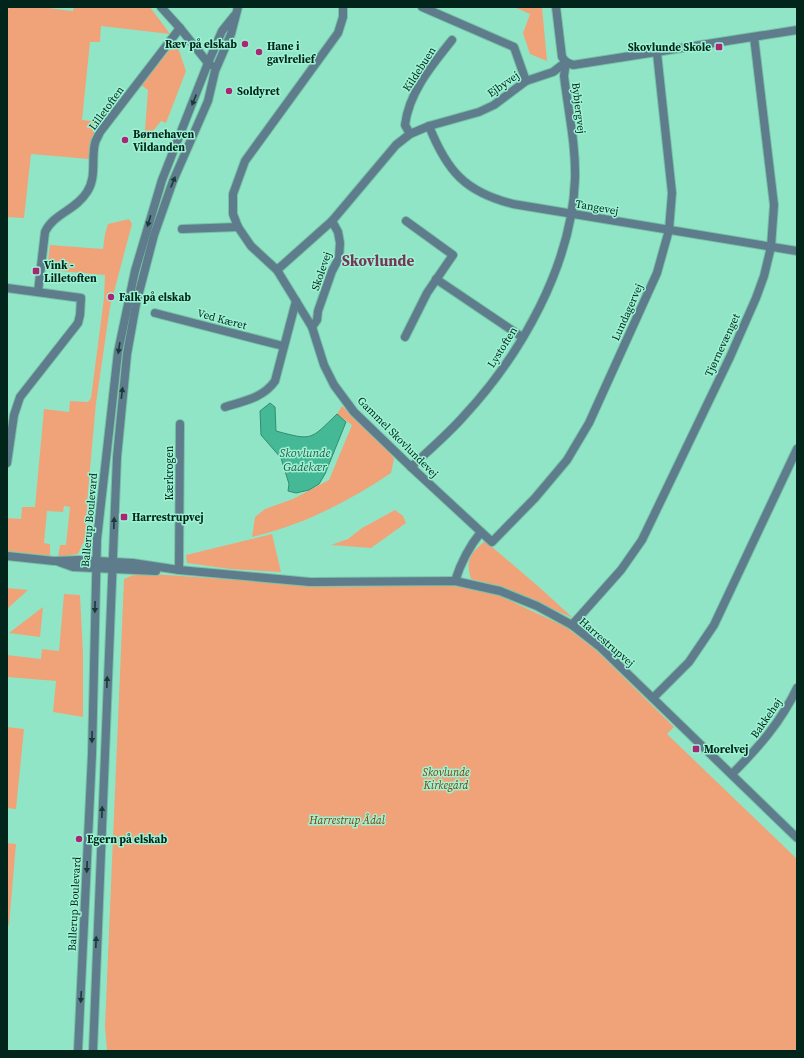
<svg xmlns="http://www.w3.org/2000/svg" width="804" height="1058" font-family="'Source Serif 4',serif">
<rect width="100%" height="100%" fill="#91e5c7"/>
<!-- green -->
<g fill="#f0a378">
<polygon points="10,7 40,7 73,11 74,7 150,7 170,34 101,26 100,42 90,42 82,120 102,122 92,137 89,159 31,154 24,218 7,217 7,11"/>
<polygon points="514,7 542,7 547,61 530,54 523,33 530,14"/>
<polygon points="176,42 186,71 166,123 161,121 144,143 148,90 141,85"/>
<polygon points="129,219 132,224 110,307 96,403 88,491 85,539 78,554 58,557 60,545 66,545 70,507 64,506 63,512 47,511 44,543 50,544 50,556 7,551 7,518 21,519 22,507 35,507 44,409 69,412 70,401 88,402 91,398 104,298 105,275 47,270 50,245 103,249 105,234 108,224"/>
<path d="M 342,406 L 386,446 L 394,459 L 391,473 C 346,503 305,524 252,537 L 255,517 L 265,509 L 293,499 L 329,480 L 352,425 L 337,414 Z"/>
<polygon points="395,510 403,516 406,523 371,548 331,545 348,539 362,528"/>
<polygon points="272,534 281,572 230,569 187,563 186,555"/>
<path d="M 485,541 L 539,587 L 573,618 L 503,587 L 471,579 C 465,560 471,553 485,541 Z"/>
<polygon points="138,573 340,587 440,585 473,588 498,595 566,627 596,650 674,727 667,734 797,859 797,1051 107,1051 105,1027 124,579"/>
<polygon points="7,588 28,590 7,609"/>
<polygon points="64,594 80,595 83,653 83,717 53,712 56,681 7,677 7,655 41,659 42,649 59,651"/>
<polygon points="43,607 40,637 9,633"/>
<polygon points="7,727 24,729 16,809 7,808"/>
<polygon points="7,843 16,844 9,925 7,925"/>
</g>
<!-- water -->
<path fill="#45b996" stroke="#318d71" d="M 270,403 L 275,407 L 276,431 C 313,441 310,440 337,414 L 346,422 L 325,474 L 319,484 L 309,490 L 296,493 L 288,491 L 289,484 L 281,458 L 261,435 L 260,411 Z"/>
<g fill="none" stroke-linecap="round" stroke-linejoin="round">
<defs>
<g id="minor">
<polyline points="161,7 180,28 208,63 211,65"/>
<polyline points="343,7 343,17 338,33 245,161 233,194 233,214 238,227 251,246 277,270 296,301 312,327 324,365 334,385 354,412 411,467 492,542 535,498 567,460 589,423 657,273 669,230 672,193 657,53"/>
<polyline points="422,7 514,47 526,81"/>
<polyline points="556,7 562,57 566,62 573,65 797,30"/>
<path d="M 429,126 C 447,171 465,192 513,204 L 797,251"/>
<path d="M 410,134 L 405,125 C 409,92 432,65 452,40"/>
<polyline points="182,229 238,227"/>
<polyline points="277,270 332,221 396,145 410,134 429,126 479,112 494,105 526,81 553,72 566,62"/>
<polyline points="436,279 522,337"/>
<polyline points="7,288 81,298 80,315 78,323 20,397 14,415 7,463"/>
<path d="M 38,292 L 45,232 C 53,214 76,210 87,192 C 97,177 91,159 95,143 C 96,139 99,135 100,132 L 180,28"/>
<polyline points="155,313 283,346"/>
<polyline points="312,327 317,320 318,311 332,271 339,258 340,243 338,232 332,221"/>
<polyline points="405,337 427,293 453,255 406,221"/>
<path d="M 225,407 C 244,401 263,398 275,381 L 296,301"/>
<path d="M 411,467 C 428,451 447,435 463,417 C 521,355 572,265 575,179 C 576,145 568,110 564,76 L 566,62"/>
<polyline points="7,556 54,561 79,560 133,563 179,570 310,582 455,581 500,591 537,606 572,625 599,646 797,838"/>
<polyline points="59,562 73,567 156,571"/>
<polyline points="179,570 180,424"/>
<path d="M 455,581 C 461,562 468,548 481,532"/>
<polyline points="572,625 621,570 642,540 730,357 756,298 764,276 771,247 774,205 754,37"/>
<polyline points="653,698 689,662 714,625 797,449"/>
<path d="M 732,774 C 758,748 781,722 797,688"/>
<polyline points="78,1051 92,754 97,539 118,352 135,271 162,180 208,63 222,31 234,16"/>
<polyline points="93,1051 117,457 127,354 136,304 154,235 173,181 208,101 215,71 231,34 238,7"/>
</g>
</defs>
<!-- minor casing -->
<use href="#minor" stroke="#77c2a8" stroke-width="10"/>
<!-- minor -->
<use href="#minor" stroke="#5e7c8b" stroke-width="8"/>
</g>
<!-- one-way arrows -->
<defs><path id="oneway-solid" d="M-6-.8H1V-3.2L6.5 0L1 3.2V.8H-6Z"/></defs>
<g fill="#183b37">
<use href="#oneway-solid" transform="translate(194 100) rotate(112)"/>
<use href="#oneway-solid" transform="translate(173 182) rotate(-68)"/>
<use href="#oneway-solid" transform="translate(149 221) rotate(107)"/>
<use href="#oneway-solid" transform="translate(119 348) rotate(99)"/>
<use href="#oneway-solid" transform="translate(122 393) rotate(-83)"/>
<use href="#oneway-solid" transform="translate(114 523) rotate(-88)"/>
<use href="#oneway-solid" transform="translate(95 607) rotate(91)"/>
<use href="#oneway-solid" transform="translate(107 682) rotate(-88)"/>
<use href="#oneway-solid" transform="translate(92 737) rotate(91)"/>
<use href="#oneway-solid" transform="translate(102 812) rotate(-88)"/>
<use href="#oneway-solid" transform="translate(87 867) rotate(92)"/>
<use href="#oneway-solid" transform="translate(96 942) rotate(-88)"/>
<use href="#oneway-solid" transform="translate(81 997) rotate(93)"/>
</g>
<!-- markers -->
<g fill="#a82673" stroke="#9ef2d4" stroke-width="1.5">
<circle cx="245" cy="44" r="4"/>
<rect x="715" y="43" width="8" height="8" rx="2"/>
<circle cx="259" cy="52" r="4"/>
<circle cx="229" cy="91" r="4"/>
<circle cx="125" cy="140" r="4"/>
<rect x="32" y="267" width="8" height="8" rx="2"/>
<circle cx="111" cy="297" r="4"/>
<rect x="120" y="513" width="8" height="8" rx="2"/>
<rect x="692" y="745" width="8" height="8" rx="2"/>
<circle cx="79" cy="839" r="4"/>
</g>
<g text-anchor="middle" stroke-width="3" stroke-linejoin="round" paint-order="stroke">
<!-- poi labels -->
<g font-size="11" font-weight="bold" fill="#01251b" stroke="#9ef2d4" text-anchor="start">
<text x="237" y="48" text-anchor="end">Ræv på elskab</text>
<text x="267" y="50">Hane i<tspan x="267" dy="13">gavlrelief</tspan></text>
<text x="711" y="51" text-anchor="end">Skovlunde Skole</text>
<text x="237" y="95">Soldyret</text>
<text x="133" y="138">Børnehaven<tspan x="133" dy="13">Vildanden</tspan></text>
<text x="44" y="269">Vink -<tspan x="44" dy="13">Lilletoften</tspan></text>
<text x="119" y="301">Falk på elskab</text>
<text x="132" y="521">Harrestrupvej</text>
<text x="704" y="753">Morelvej</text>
<text x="87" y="843">Egern på elskab</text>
</g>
<!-- street labels -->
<g font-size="11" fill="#01251b" stroke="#9ef2d4">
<text transform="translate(419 69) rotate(-57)" y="4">Kildebuen</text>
<text transform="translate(503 84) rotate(-35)" y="4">Ejbyvej</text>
<text transform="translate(106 108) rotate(-54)" y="4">Lilletoften</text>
<text transform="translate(579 108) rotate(83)" y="4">Bybjergvej</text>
<text transform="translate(597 207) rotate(10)" y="4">Tangevej</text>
<text transform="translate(321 271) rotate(-71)" y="4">Skolevej</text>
<text transform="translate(627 312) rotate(-66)" y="4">Lundagervej</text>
<text transform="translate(222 319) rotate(15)" y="4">Ved Kæret</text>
<text transform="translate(722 345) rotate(-65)" y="4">Tjørnevænget</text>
<text transform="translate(502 347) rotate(-58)" y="4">Lystoften</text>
<text transform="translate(398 437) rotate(45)" y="4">Gammel Skovlundevej</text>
<text transform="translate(169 473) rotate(-90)" y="4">Kærkrogen</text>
<text transform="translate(89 520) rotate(-85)" y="4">Ballerup Boulevard</text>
<text transform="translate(607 642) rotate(41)" y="4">Harrestrupvej</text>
<text transform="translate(766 718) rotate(-55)" y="4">Bakkehøj</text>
<text transform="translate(74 904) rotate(-87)" y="4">Ballerup Boulevard</text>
</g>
<!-- park labels -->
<g font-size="11" font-style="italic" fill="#833a00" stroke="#9ef2d4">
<text x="446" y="776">Skovlunde<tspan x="446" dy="13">Kirkegård</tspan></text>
<text x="347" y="824">Harrestrup Ådal</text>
</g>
<!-- water labels -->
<g font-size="12" font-style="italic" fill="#2a5a4a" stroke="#9ef2d4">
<text x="305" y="457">Skovlunde<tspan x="305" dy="14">Gadekær</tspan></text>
</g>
<!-- district labels -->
<g font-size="15" font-weight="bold" fill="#773658" stroke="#9ef2d4">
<text x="378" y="266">Skovlunde</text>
</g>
</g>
<!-- border -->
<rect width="804" height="1058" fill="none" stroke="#01251b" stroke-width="16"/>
</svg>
